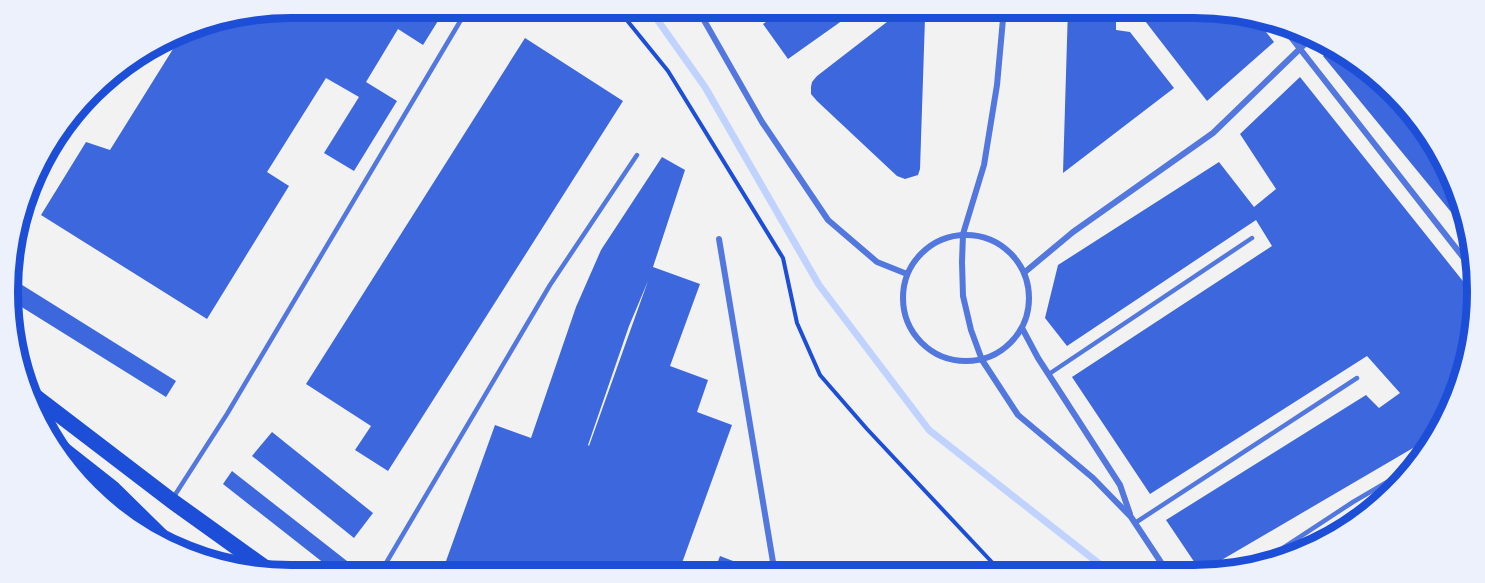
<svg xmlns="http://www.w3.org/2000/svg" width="1485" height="583" font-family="'Roboto Condensed',sans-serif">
<rect width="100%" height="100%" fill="#f2f2f2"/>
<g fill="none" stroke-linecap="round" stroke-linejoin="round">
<!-- stream -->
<polyline stroke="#bfd3fe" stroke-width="7" points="649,8 705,87 819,285 929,430 1111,573"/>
</g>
<!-- building -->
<g fill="#3d67dc" fill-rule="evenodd">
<polygon points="292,8 446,8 423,45 398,29 366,82 397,101 354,171 324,153 359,97 326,78 267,172 289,186 207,319 41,215 86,142 110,150 183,33 200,23"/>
<polygon points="786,8 860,8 788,59 763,24"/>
<polygon points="905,8 917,8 922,11 925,18 920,169 918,175 905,179 897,176 817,101 811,94 811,87 812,82 817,76"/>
<polygon points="1068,8 1108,8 1116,18 1116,30 1130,32 1174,88 1063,173"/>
<polygon points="1135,8 1193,8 1255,18 1274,42 1207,101"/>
<polygon points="525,38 623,101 388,471 355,450 371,426 306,384"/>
<polygon points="1331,49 1380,78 1448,166 1465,229 1323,56"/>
<polygon points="1300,77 1474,295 1463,382 1437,434 1201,572 1166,520 1366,395 1379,408 1400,393 1367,356 1150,494 1072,377 1272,246 1256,220 1067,346 1045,318 1058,265 1219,162 1254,207 1276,189 1240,134"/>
<path d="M 662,157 L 685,170 L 653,267 L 700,284 L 670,366 L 708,380 L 697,412 L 732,425 L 678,574 L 441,575 L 495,425 L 531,438 L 576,307 L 601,250 ZM 648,281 L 589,446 L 588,445 L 629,326 Z"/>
<polygon points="19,283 176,381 166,397 12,301 11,295"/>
<polygon points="272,432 373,513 354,538 252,456"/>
<polygon points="232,471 361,572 358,575 339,575 223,484"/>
<polygon points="720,556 754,569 753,574 713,574"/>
</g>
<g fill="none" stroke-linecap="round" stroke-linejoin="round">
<!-- path -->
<polyline stroke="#1d4ed8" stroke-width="4" points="617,8 668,71 783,258 797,323 820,375 867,429 1003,574"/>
<!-- service -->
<g stroke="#5277de" stroke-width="4.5">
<polyline points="1049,374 1252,238"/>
<polyline points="173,498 227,414 468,8"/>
<polyline points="1135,523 1357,378"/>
<polyline points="1257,565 1353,502 1416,465"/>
<polyline points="379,575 550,285 637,155"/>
</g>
<!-- minor -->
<g stroke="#5277de" stroke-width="6">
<polyline points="697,8 762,122 828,220 877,262 907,274"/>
<polyline points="1004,8 997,85 984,165 963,234 962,262 963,296 971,330 982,360 1018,415 1093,478 1131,517 1168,573"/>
<polyline points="1279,22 1477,275"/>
<circle cx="966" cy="298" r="63"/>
<polyline points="719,239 775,574"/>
<polyline points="1025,272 1073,232 1213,133 1311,38"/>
<polyline points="1022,328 1038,358 1120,485 1130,514"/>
</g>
<!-- trunk -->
<g stroke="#1d4ed8" stroke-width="16">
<polyline points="32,394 172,501 271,572"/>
<polyline points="51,440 112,488 168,543"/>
</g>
</g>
<!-- crop -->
<path d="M0 0H1485V583H0ZM291 18H1194A273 273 0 0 1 1467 291V292A273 273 0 0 1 1194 565H291A273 273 0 0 1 18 292V291A273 273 0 0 1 291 18Z" fill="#edf1fc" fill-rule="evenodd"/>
<path fill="none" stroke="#1d4ed8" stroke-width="8" d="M291 18H1194A273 273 0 0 1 1467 291V292A273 273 0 0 1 1194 565H291A273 273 0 0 1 18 292V291A273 273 0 0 1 291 18Z"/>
</svg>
